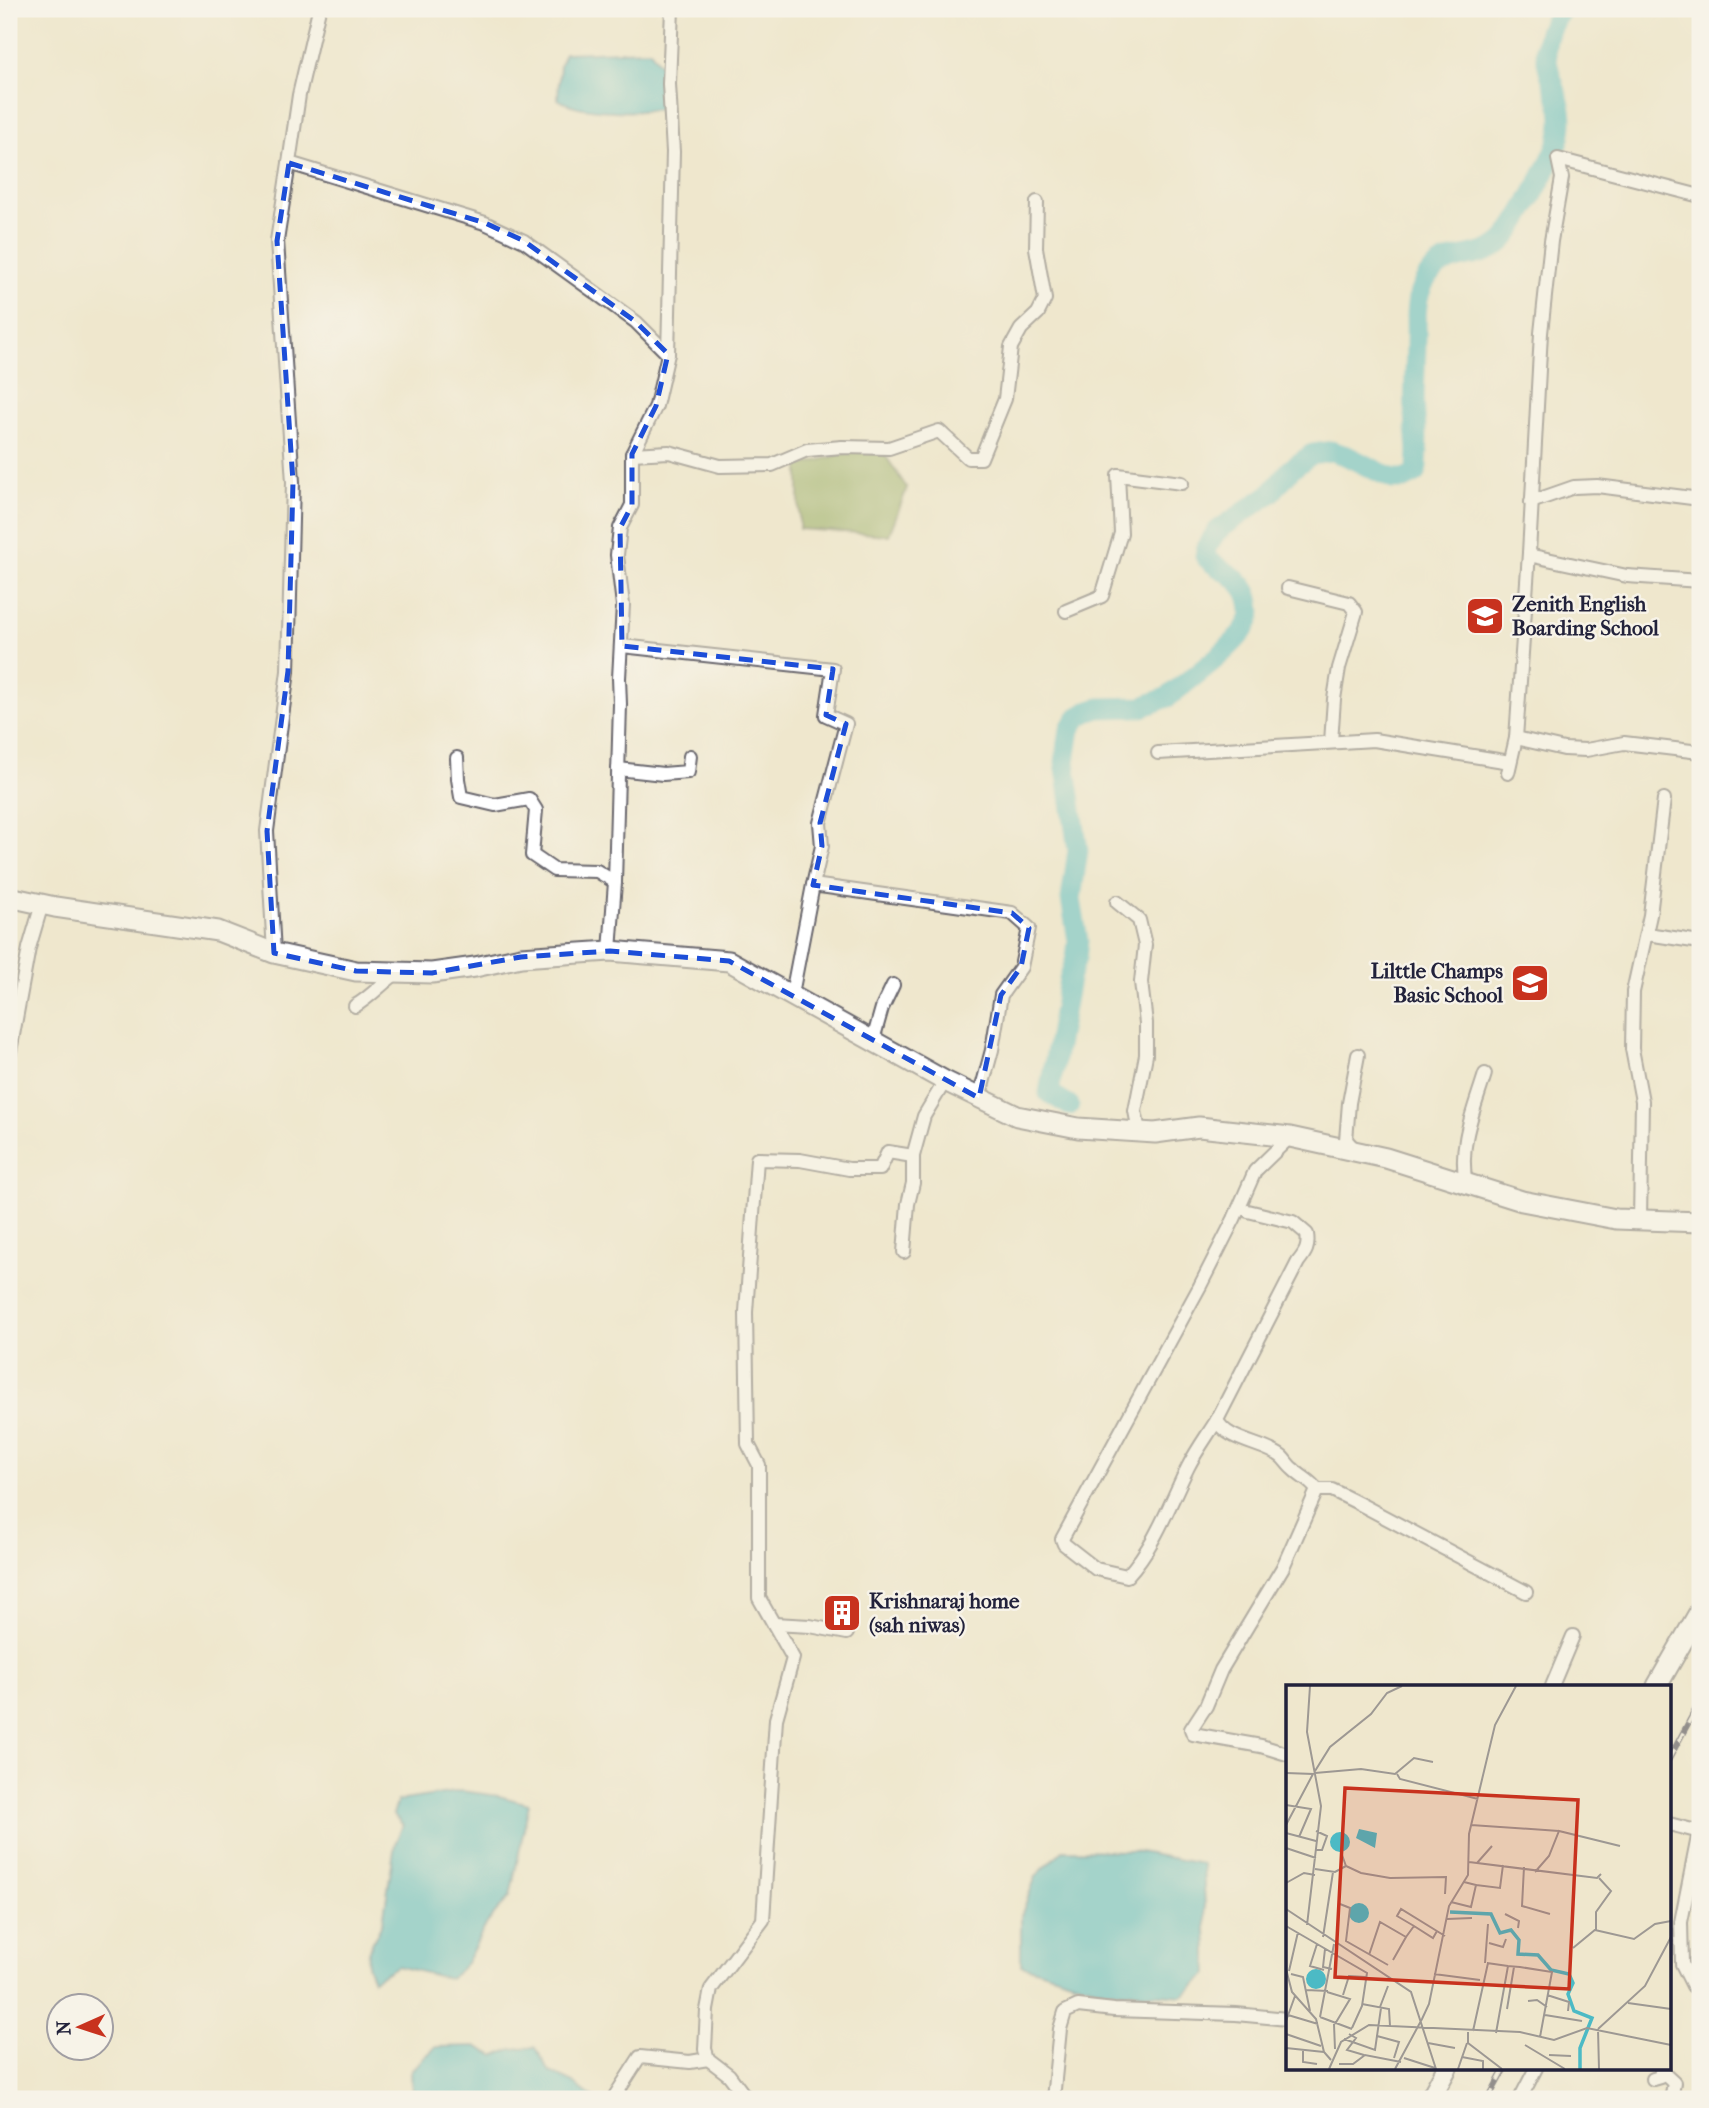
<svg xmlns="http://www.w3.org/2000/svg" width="1709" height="2108" font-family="'IM FELL French Canon',serif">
<rect width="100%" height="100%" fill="#f7f3e8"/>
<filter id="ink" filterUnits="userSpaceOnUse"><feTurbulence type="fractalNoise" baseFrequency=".0143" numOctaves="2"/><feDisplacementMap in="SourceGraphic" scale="14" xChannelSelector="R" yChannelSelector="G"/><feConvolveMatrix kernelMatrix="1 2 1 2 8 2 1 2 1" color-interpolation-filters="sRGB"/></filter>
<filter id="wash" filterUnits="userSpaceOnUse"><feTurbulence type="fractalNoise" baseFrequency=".00686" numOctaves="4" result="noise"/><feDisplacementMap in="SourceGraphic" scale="28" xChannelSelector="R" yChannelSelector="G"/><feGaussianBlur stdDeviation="1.57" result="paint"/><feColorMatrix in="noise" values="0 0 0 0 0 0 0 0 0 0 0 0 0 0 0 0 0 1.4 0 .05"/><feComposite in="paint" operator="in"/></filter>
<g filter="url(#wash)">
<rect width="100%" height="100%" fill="#efe7cd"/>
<!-- forest -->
<polygon fill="#8ba659" stroke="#56644a" stroke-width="2" points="858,449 885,455 907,488 889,535 799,529 799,466"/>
<!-- water -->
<g fill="#4cbac5" stroke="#376e80" stroke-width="2">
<path d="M 650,50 L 660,65 L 659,109 C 636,113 577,113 558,99 L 560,65 L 565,53 Z"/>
<polygon points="461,1791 499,1796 529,1804 510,1896 487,1923 466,1963 450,1979 397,1966 373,1980 367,1965 368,1952 383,1921 395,1844 403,1825 393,1814 398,1801"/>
<polygon points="1063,1850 1134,1851 1203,1864 1208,1974 1183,1996 1104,1990 1021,1965 1021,1916 1036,1876"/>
<path d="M 1700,1901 L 1700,1974 C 1689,1949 1695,1926 1700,1901 Z"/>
<polygon points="475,2046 495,2056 512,2049 535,2047 550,2072 572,2082 595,2099 412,2099 411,2070 436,2047"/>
</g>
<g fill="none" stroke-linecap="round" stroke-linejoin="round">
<!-- river -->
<path stroke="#4cbac5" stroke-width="21" d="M 1069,1105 L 1049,1093 L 1069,979 L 1076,958 L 1078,941 L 1071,899 L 1078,850 L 1065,762 L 1070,729 L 1078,717 L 1087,712 L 1099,708 L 1142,707 L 1168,697 C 1188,680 1243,642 1250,618 C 1252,610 1250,598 1246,591 C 1236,573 1215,569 1205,556 L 1207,546 L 1217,531 L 1271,493 L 1291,469 L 1312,454 L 1331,451 L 1347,456 L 1393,479 L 1404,479 L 1416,473 C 1420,449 1416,437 1415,415 C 1413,390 1416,365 1416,340 C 1417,325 1414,307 1420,292 C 1436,246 1477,265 1502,242 C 1516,230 1553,159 1559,140 C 1575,91 1520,62 1562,9"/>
</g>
</g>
<g filter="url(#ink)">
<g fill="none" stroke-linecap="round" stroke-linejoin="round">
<defs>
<g id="street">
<polyline points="319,9 299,95 289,163 485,223 524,241 636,322 668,354"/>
<polyline points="1700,196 1558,159 1562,178 1551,241 1541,333 1529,553 1533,556 1627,576 1700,581"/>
<polyline points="632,454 669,452 720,466 772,465 807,450 842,447 889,448 939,431 968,458 981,458 1005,399 1011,347 1021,329 1038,313 1045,299 1036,248 1037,202"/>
<polyline points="1531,502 1574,487 1597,486 1700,499"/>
<polyline points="1288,588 1349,603 1356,612 1339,668 1334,699 1331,742"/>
<polyline points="1066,611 1102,596 1121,533 1118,475 1182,483"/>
<polyline points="622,646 833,669 826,715 846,724 820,823 822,846 813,885"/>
<polyline points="1516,738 1564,749 1586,750 1624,743 1700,752"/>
<polyline points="1158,753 1374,740 1510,762"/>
<polyline points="457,758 458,779 461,797 495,805 529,799 536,810 532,855 554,870 597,871 615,882"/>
<polyline points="618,769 663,774 688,772 690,756"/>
<polyline points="1508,773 1516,738 1529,553"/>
<polyline points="1117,902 1139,920 1145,945 1141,982 1146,1023 1146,1055 1135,1111 1139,1131"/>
<polyline points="1647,934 1700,942"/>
<polyline points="610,951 615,882 620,704 619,678 623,605 617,555 620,528 632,505 632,454 656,406 668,354 673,152 669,84 672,9"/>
<polyline points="274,953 267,831 288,671 293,482 277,241 289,163"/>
<polyline points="792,994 813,885 1012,913 1029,928 1021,967 1001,995 992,1050 979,1098"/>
<path d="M 355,1006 C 372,996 382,983 398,972"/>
<polyline points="873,1040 882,1008 893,985"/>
<polyline points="9,1057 29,948 42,904"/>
<polyline points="1357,1152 1346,1140 1349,1103 1358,1055"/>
<path d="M 1466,1183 C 1458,1145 1474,1110 1485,1074"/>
<path d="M 1248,1211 L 1293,1222 L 1307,1234 C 1309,1247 1306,1252 1298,1262 L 1217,1420 C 1227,1442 1263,1442 1282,1457 C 1286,1461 1289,1466 1293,1469 C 1302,1478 1310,1480 1317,1490"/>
<polyline points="1640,1219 1642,1101 1632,1049 1633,992 1650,915 1664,799"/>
<polyline points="904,1252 908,1204 913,1183 913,1156 924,1116 945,1081"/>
<path d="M 1217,1420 C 1207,1436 1196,1451 1188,1467 C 1169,1505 1156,1544 1127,1576 L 1096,1569 L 1064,1544 L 1062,1539 L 1200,1286 L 1234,1219 L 1255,1171 L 1290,1137"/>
<polyline points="774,1624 810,1626 847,1633"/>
<polyline points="1552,1686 1573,1636"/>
<polyline points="1287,1754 1261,1746 1193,1734 1191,1729 1206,1706 1221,1670 1283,1567 1317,1490 1332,1490 1358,1503 1526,1592"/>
<polyline points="1669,1824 1700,1832"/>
<polyline points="1699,1832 1681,1922 1682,1964 1693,1986 1700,1989"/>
<polyline points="708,2059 729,2075 747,2099"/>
<polyline points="1653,2079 1660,2077 1661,2071 1674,2083 1671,2099"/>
<polyline points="613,2099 640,2057 690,2062 708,2059 705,2049 707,2010 711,1989 763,1920 776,1719 793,1658 759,1598 759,1465 748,1444 746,1312 757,1159 800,1160 849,1169 880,1169 888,1152 913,1156"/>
<polyline points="1053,2099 1060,2029 1065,2012 1078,2006 1114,2010 1236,2014 1287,2019"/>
<polyline points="1520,2099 1536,2068"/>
</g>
<g id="secondary">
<polyline points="9,897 55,907 218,931 274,953 356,971 432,973 475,967 521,957 610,951 729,961 945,1081 1017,1116 1078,1128 1155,1133 1199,1127 1290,1137 1386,1158 1522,1201 1616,1219 1700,1222"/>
<polyline points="1657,1686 1700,1611"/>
<polyline points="1430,2099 1447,2068"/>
</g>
</defs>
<!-- street casing -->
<use href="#street" stroke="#6a676e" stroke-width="16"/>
<!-- secondary casing -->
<use href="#secondary" stroke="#6a676e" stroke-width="23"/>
<!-- street -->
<use href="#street" stroke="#fff" stroke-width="12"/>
<!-- secondary -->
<use href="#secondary" stroke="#fff" stroke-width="19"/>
<defs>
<g id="rail">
<polyline points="1669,1759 1700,1701"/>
<polyline points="1488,2099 1505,2068"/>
</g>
</defs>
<!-- rail casing -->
<use href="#rail" stroke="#22223b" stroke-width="6"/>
<!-- rail -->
<use href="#rail" stroke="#f7f3e8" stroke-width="3.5" stroke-dasharray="10" stroke-linecap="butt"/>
</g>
</g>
<!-- marked area -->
<path d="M0 0H1709V2108H0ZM 289,163 L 485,223 L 524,241 L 636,322 L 668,354 L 656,406 L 632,454 L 632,505 L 620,528 L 622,646 L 833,669 L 826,715 L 846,724 L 820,823 L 822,846 L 813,885 L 1012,913 L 1029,928 L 1021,967 L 1001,995 L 979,1098 L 729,961 L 610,951 L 521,957 L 432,973 L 356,971 L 274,953 L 267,831 L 288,671 L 293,482 L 277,241 Z" fill="#efe7cd" fill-opacity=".55" fill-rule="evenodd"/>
<path fill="none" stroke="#1d4ed8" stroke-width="5" stroke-dasharray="14 9" stroke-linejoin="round" d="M 289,163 L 485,223 L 524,241 L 636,322 L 668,354 L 656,406 L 632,454 L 632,505 L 620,528 L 622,646 L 833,669 L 826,715 L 846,724 L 820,823 L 822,846 L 813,885 L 1012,913 L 1029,928 L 1021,967 L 1001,995 L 979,1098 L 729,961 L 610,951 L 521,957 L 432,973 L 356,971 L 274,953 L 267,831 L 288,671 L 293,482 L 277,241 Z"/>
<!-- icons -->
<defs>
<symbol id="school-square" viewBox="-11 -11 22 22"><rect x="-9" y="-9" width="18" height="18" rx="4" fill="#c8321e" stroke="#f7f3e8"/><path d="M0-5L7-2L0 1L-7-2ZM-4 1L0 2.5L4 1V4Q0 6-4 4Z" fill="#fff"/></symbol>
<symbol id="building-square" viewBox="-11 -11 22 22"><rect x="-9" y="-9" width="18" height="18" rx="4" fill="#c8321e" stroke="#f7f3e8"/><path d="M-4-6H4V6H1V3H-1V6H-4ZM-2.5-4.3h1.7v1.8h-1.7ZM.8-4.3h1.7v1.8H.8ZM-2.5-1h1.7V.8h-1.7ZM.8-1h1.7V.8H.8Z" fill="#fff"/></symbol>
</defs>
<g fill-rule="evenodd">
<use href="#school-square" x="1463" y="594" width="44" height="44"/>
<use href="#school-square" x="1508" y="961" width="44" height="44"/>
<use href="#building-square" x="820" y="1591" width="44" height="44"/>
</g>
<g text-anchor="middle" stroke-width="5" stroke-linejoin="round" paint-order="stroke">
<!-- poi labels -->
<g font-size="21" font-weight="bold" fill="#22223b" stroke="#f7f3e8" text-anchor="start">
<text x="1512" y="611">Zenith English<tspan x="1512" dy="24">Boarding School</tspan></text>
<text x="1503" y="978" text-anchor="end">Lilttle Champs<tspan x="1503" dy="24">Basic School</tspan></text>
<text x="869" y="1608">Krishnaraj home<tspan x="869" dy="24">(sah niwas)</tspan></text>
</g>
</g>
<!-- overview -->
<g transform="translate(1286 1685)">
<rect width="385" height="385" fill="#efe7cd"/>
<path d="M 73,144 L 91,148 L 89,163 L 70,153 ZM44 157a10 10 0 1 1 20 0a10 10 0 1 1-20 0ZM63 228a10 10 0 1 1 20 0a10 10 0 1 1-20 0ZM20 294a10 10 0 1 1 20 0a10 10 0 1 1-20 0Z" fill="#4cbac5"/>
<path fill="none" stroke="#4cbac5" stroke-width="3.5" d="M 164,227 L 205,229 L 214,248 L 225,245 L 233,255 L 232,269 L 252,270 L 265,285 L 283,289 L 287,298 L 282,309 L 288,326 L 306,333 L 294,363 L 294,384"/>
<path fill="none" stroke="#9d9893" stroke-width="2" d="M 29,86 L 44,62 L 85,29 L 101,8 L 116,1M 0,88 L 27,89 L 0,140M 29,88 L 75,84 L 109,89 L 128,73 L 147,77M 111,89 L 114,94 L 192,114M 0,120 L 25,124 L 13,152M 185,140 L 273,146M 0,148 L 30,156M 0,163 L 30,173M 30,165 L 36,165 L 41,151 L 30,146M 56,170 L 60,181 L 75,188 L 104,193 L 160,192 L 159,209M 183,177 L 311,193 L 315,189M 191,178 L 206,161M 238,182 L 236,221 L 264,229M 29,184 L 49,187 L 60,181M 249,187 L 263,171 L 273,146 L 334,161M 0,198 L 18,188 L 29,190M 190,200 L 214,203 L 217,180M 165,217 L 185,222 L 190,200 L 178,197M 54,219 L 64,223 L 60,256 L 102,280M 0,224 L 125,307 L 150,384M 219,229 L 233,236 L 232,243M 161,234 L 186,233M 21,240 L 35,121 L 21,47 L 24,1M 0,241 L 81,288 L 76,321 L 66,343M 128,241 L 111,231 L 115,224 L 159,251M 309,245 L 348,254 L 369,239 L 385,236M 37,252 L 47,187M 120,252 L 128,241 L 147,253 L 151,246M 203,258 L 217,262 L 220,254M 31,259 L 24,281 L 38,285M 287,263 L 310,244 L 310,227 L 325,206 L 313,193M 39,264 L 37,282 L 46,284M 83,270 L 94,237 L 120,252 L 107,275M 199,278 L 202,239M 201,278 L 222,281M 0,284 L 6,307 L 30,334 L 38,367 L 45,375M 3,286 L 12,247M 5,289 L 17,292 L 24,326M 148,289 L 194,295M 20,305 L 42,306M 41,307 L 64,314 L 49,339M 57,310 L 63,291 L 80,292M 261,310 L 283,317 L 282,326M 242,316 L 251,315 L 261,322M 342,318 L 385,324M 76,319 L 103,324 L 104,341M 94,322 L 102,301M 95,323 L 91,351 L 113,357 L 108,373M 221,324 L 228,282M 2,330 L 32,339M 259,330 L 296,336M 34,332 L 48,259M 34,332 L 66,344M 136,334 L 143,319 L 163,221 L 182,190 L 183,149 L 209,40 L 230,1M 0,336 L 9,311M 48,339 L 49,364M 312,344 L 359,301 L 385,252M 312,344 L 313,384M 187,346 L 202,278M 182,347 L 182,358 L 216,384M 210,348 L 222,281 L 234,282 L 266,287 L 254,352M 0,349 L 35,361M 63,349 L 70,353 L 61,365 L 78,370M 58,354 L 89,365 L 91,351M 142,358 L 169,363M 239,360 L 279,384M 0,363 L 38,367M 17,366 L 17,377 L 31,379M 263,370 L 285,371M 176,372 L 197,376 L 197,384M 118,373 L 149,383M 53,379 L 67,379 L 79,370 L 115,377M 43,384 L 55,357 L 83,340 L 234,347 L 268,355 L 301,343 L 385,360M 109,384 L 136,334M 172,384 L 181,358"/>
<path fill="#c8321e" fill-opacity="0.15" stroke="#c8321e" stroke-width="3.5" d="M 59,103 L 292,115 L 283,304 L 49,292 Z"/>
<rect width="385" height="385" fill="none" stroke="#22223b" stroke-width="3.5"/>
</g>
<!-- margin -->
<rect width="1709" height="2108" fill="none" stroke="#f7f3e8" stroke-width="35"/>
<!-- north arrow -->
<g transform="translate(80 2027) rotate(267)"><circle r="33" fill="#f7f3e8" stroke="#a29fa3" stroke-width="2"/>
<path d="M0-5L12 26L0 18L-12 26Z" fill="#c8321e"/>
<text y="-10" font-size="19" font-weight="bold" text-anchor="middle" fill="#22223b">N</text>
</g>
</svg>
